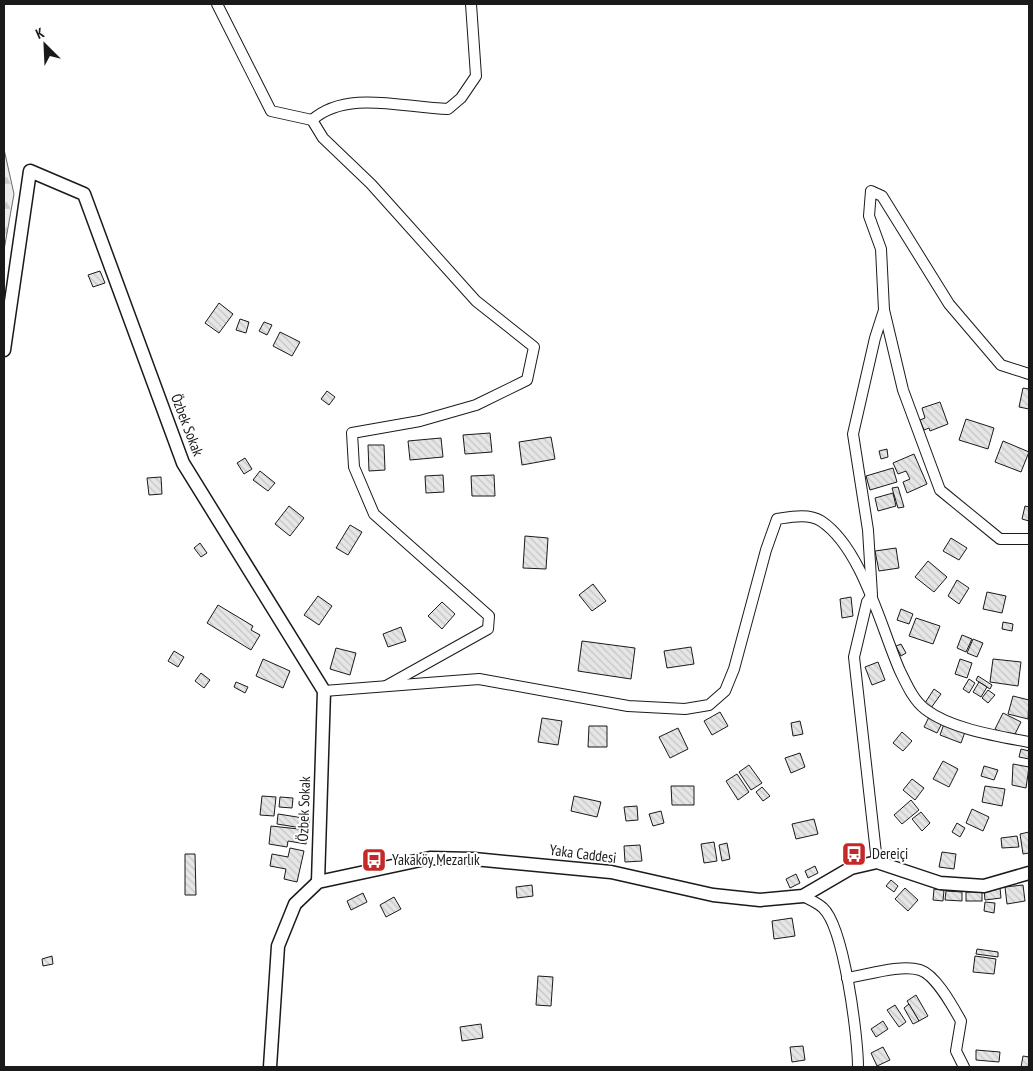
<svg xmlns="http://www.w3.org/2000/svg" width="1033" height="1071" font-family="'PT Sans Narrow',sans-serif">
<defs>
<pattern id="forest-firs" width="22" height="20" patternUnits="userSpaceOnUse" patternTransform="scale(1.25)"><rect width="22" height="20" fill="#ededed"/><path d="M5 1l3.5 6h-7zM16 11l3.5 6h-7z" fill="#cbcbcb"/></pattern>
<pattern id="building-back-hatch" width="6" height="6" patternUnits="userSpaceOnUse" patternTransform="scale(1.25)"><rect width="6" height="6" fill="#e6e6e6"/><path d="M-1 5l2 2M0 0l6 6M5-1l2 2" fill="none" stroke="#c5c5c5"/></pattern>
</defs>
<rect width="100%" height="100%" fill="#fff"/>
<!-- forest -->
<polygon fill="url(#forest-firs)" stroke="#6a6a6a" points="4,149 14,194 4,250"/>
<!-- building -->
<g fill="url(#building-back-hatch)" stroke="#1a1a1a">
<polygon points="100,271 105,283 93,287 88,275"/>
<polygon points="219,303 233,314 219,333 205,323"/>
<polygon points="240,319 249,322 246,333 236,330"/>
<polygon points="264,322 272,325 267,335 259,331"/>
<polygon points="280,332 300,342 292,356 273,346"/>
<polygon points="1023,388 1029,389 1029,409 1019,407"/>
<polygon points="327,391 335,397 329,405 321,399"/>
<polygon points="940,402 948,424 930,431 929,428 924,430 920,420 925,418 922,408"/>
<polygon points="966,419 994,428 988,449 959,440"/>
<polygon points="490,433 492,452 465,454 463,435"/>
<polygon points="551,437 555,459 522,465 519,442"/>
<polygon points="441,438 443,457 410,460 408,441"/>
<polygon points="1003,441 1029,452 1021,472 995,462"/>
<polygon points="368,445 384,445 385,470 369,471"/>
<polygon points="887,449 888,457 881,459 879,451"/>
<polygon points="914,454 927,484 907,493 903,482 910,479 906,471 898,474 893,463"/>
<polygon points="245,458 252,469 244,474 237,463"/>
<polygon points="893,468 897,482 870,490 866,476"/>
<polygon points="260,471 275,483 268,491 253,480"/>
<polygon points="443,475 444,492 426,493 425,476"/>
<polygon points="494,475 495,496 472,496 471,476"/>
<polygon points="161,477 162,494 149,495 147,478"/>
<polygon points="898,487 904,507 898,508 892,488"/>
<polygon points="893,493 896,506 878,511 875,498"/>
<polygon points="289,506 304,518 290,536 275,524"/>
<polygon points="1025,506 1029,507 1029,521 1022,519"/>
<polygon points="350,525 362,532 348,555 336,548"/>
<polygon points="525,536 548,538 546,569 523,568"/>
<polygon points="951,538 967,548 959,560 943,551"/>
<polygon points="200,543 207,553 201,557 194,548"/>
<polygon points="896,548 899,568 879,571 875,551"/>
<polygon points="928,561 947,577 934,592 915,577"/>
<polygon points="957,580 969,588 959,604 948,596"/>
<polygon points="593,584 606,601 592,611 579,595"/>
<polygon points="987,592 1006,596 1002,613 983,609"/>
<polygon points="318,596 332,606 319,625 304,615"/>
<polygon points="851,597 853,616 842,618 840,599"/>
<polygon points="442,602 455,614 442,629 428,616"/>
<polygon points="218,605 253,626 251,630 260,635 251,650 207,623"/>
<polygon points="901,609 913,614 909,624 897,620"/>
<polygon points="916,618 940,626 933,644 909,636"/>
<polygon points="1003,622 1013,624 1012,631 1002,629"/>
<polygon points="401,627 406,641 388,647 383,634"/>
<polygon points="962,635 972,639 966,652 957,648"/>
<polygon points="973,639 983,643 977,657 967,653"/>
<polygon points="582,641 635,648 631,679 578,671"/>
<polygon points="901,644 906,653 901,656 896,646"/>
<polygon points="691,647 694,664 667,668 664,651"/>
<polygon points="336,648 356,653 350,675 330,669"/>
<polygon points="174,651 184,657 178,667 168,661"/>
<polygon points="263,659 290,671 283,688 256,676"/>
<polygon points="960,659 972,663 967,678 955,674"/>
<polygon points="993,659 1021,662 1018,686 990,682"/>
<polygon points="878,662 885,680 872,685 865,667"/>
<polygon points="201,673 210,680 204,688 195,681"/>
<polygon points="978,676 992,685 990,689 976,680"/>
<polygon points="969,679 975,683 969,693 963,689"/>
<polygon points="236,682 248,687 245,693 234,687"/>
<polygon points="979,682 987,687 981,697 973,692"/>
<polygon points="934,689 941,694 931,708 925,703"/>
<polygon points="988,690 995,695 988,703 982,698"/>
<polygon points="1013,696 1029,700 1028,719 1008,714"/>
<polygon points="720,712 728,726 712,735 704,721"/>
<polygon points="1003,713 1021,722 1013,738 995,729"/>
<polygon points="929,717 942,723 937,733 924,727"/>
<polygon points="542,718 562,721 558,745 538,742"/>
<polygon points="800,721 803,734 793,736 791,723"/>
<polygon points="944,724 965,732 961,743 940,735"/>
<polygon points="589,726 607,726 607,747 588,747"/>
<polygon points="678,728 688,749 670,758 659,737"/>
<polygon points="902,732 912,741 903,751 893,743"/>
<polygon points="1021,749 1029,751 1029,759 1019,757"/>
<polygon points="800,753 805,767 791,773 785,758"/>
<polygon points="943,761 958,769 949,787 933,779"/>
<polygon points="1013,764 1029,767 1026,788 1012,785"/>
<polygon points="749,765 762,783 751,790 739,772"/>
<polygon points="984,766 998,770 994,780 981,776"/>
<polygon points="737,774 749,792 738,800 726,781"/>
<polygon points="912,779 924,788 915,800 903,790"/>
<polygon points="671,786 694,786 694,805 672,805"/>
<polygon points="985,786 1005,789 1002,806 982,802"/>
<polygon points="762,787 770,796 763,801 756,792"/>
<polygon points="262,796 276,797 274,816 260,815"/>
<polygon points="574,796 601,802 597,817 571,811"/>
<polygon points="280,797 293,798 292,808 279,807"/>
<polygon points="911,800 919,810 902,824 894,815"/>
<polygon points="637,806 638,820 626,821 624,807"/>
<polygon points="972,809 989,817 983,831 966,823"/>
<polygon points="661,811 664,823 653,826 649,814"/>
<polygon points="921,812 930,823 922,831 912,819"/>
<polygon points="278,814 310,819 308,829 277,824"/>
<polygon points="814,819 818,834 796,839 792,824"/>
<polygon points="957,823 965,828 960,837 952,832"/>
<polygon points="271,826 308,830 306,844 288,841 287,847 269,844"/>
<polygon points="1029,832 1029,853 1023,854 1020,834"/>
<polygon points="1017,836 1019,847 1002,848 1001,838"/>
<polygon points="714,842 717,861 704,863 701,844"/>
<polygon points="727,843 730,859 722,861 719,845"/>
<polygon points="640,845 642,861 625,862 624,846"/>
<polygon points="290,848 304,851 297,882 284,879 286,869 270,866 272,854 288,857"/>
<polygon points="942,852 956,854 954,869 939,867"/>
<polygon points="185,854 195,854 196,895 185,895"/>
<polygon points="815,866 818,873 808,878 805,871"/>
<polygon points="796,874 800,883 790,888 786,879"/>
<polygon points="891,880 898,886 894,892 886,886"/>
<polygon points="532,885 533,896 517,898 516,887"/>
<polygon points="1023,885 1025,901 1007,904 1005,887"/>
<polygon points="905,888 918,900 908,911 895,899"/>
<polygon points="1000,888 1001,898 985,900 984,890"/>
<polygon points="934,889 944,890 943,901 933,900"/>
<polygon points="946,891 962,892 962,901 945,900"/>
<rect x="966" y="892" width="16" height="9"/>
<polygon points="363,893 367,902 351,910 347,901"/>
<polygon points="394,897 401,909 386,917 380,905"/>
<polygon points="985,902 995,903 994,913 984,911"/>
<polygon points="792,918 795,936 774,939 772,921"/>
<polygon points="977,949 998,952 998,957 976,954"/>
<polygon points="52,956 53,964 43,966 42,959"/>
<polygon points="975,956 996,959 994,974 973,972"/>
<polygon points="538,976 553,977 551,1006 536,1005"/>
<polygon points="916,995 928,1016 919,1021 907,1001"/>
<polygon points="909,1004 919,1021 913,1024 904,1008"/>
<polygon points="895,1005 906,1022 899,1027 887,1010"/>
<polygon points="883,1021 888,1029 876,1037 871,1029"/>
<polygon points="481,1024 483,1038 462,1041 460,1027"/>
<polygon points="803,1046 805,1060 792,1062 790,1047"/>
<polygon points="883,1047 890,1060 877,1066 871,1053"/>
<polygon points="976,1050 1000,1052 999,1062 976,1060"/>
<polygon points="1023,1056 1029,1057 1029,1067 1021,1067"/>
</g>
<g fill="none" stroke-linecap="round" stroke-linejoin="round">
<defs>
<g id="minor">
<polyline points="217,4 271,111 312,120"/>
<polyline points="1029,374 1001,365 949,304 882,196 871,191 869,216 881,249 884,310 903,390 940,490 1000,539 1029,539"/>
<path d="M 386,686 L 488,629 L 489,616 L 374,514 L 354,467 L 352,433 L 420,421 L 476,405 L 527,380 L 534,347 L 476,301 L 371,184 L 323,138 L 312,120 C 347,89 404,108 448,109 L 461,98 L 476,76 L 471,4"/>
<path d="M 324,691 L 479,679 L 628,706 L 685,709 L 709,705 L 725,691 L 734,669 L 766,550 L 777,519 C 790,517 809,513 821,521 C 862,548 881,628 900,671 C 906,683 913,700 925,709 C 951,729 997,736 1029,742"/>
<polyline points="877,862 854,657 867,602 872,595 868,530 853,434 875,338 884,310"/>
<path d="M 803,896 C 810,900 818,903 823,908 C 844,927 858,1037 858,1067"/>
<path d="M 847,978 C 867,975 901,964 920,970 C 936,975 953,1007 961,1021 L 956,1051 L 964,1067"/>
</g>
<g id="tertiary">
<polyline points="4,350 30,171 84,194 183,463 324,691 318,882"/>
<polyline points="270,1067 278,946 295,904 318,882 430,858 474,859 611,872 713,895 760,900 803,896 851,868 877,862 940,883 984,886 1029,873"/>
</g>
</defs>
<!-- minor casing -->
<use href="#minor" stroke="#1a1a1a" stroke-width="12"/>
<!-- tertiary casing -->
<use href="#tertiary" stroke="#1a1a1a" stroke-width="15"/>
<!-- minor -->
<use href="#minor" stroke="#fff" stroke-width="10"/>
<!-- tertiary -->
<use href="#tertiary" stroke="#fff" stroke-width="12"/>
</g>
<!-- icons -->
<defs>
<symbol id="bus-square" viewBox="-11 -11 22 22"><rect x="-9" y="-9" width="18" height="18" rx="4" fill="#c62828" stroke="#fff"/><path d="M-5-6H5V4H4V6H2V4H-2V6H-4V4H-5ZM-3.5-4V0h7V-4ZM-3.5 1.2v1.5H-2V1.2ZM2 1.2v1.5H3.5V1.2Z" fill="#fff"/></symbol>
</defs>
<g fill-rule="evenodd">
<use href="#bus-square" x="840" y="840" width="28" height="28"/>
<use href="#bus-square" x="360" y="846" width="28" height="28"/>
</g>
<g text-anchor="middle" stroke-width="4" stroke-linejoin="round" paint-order="stroke">
<!-- street labels -->
<g font-size="15" fill="#1a1a1a" stroke="#fff">
<text transform="translate(187 425) rotate(69)" y="5">Özbek Sokak</text>
<text transform="translate(304 809) rotate(-88)" y="5">Özbek Sokak</text>
<text transform="translate(583 854) rotate(7)" y="5">Yaka Caddesi</text>
</g>
<!-- poi labels -->
<g font-size="15" fill="#1a1a1a" stroke="#fff" text-anchor="start">
<text x="872" y="859">Dereiçi</text>
<text x="392" y="865">Yakaköy Mezarlık</text>
</g>
</g>
<!-- border -->
<rect width="1033" height="1071" fill="none" stroke="#1a1a1a" stroke-width="10"/>
<!-- north arrow -->
<g transform="translate(45 45) rotate(336)" stroke="#ffffff" stroke-width="4" paint-order="stroke">
<path d="M0-4L9 19L0 12L-9 19Z" fill="#1a1a1a"/>
<text y="-8" font-size="14" font-weight="bold" text-anchor="middle" fill="#1a1a1a">K</text>
</g>
</svg>
